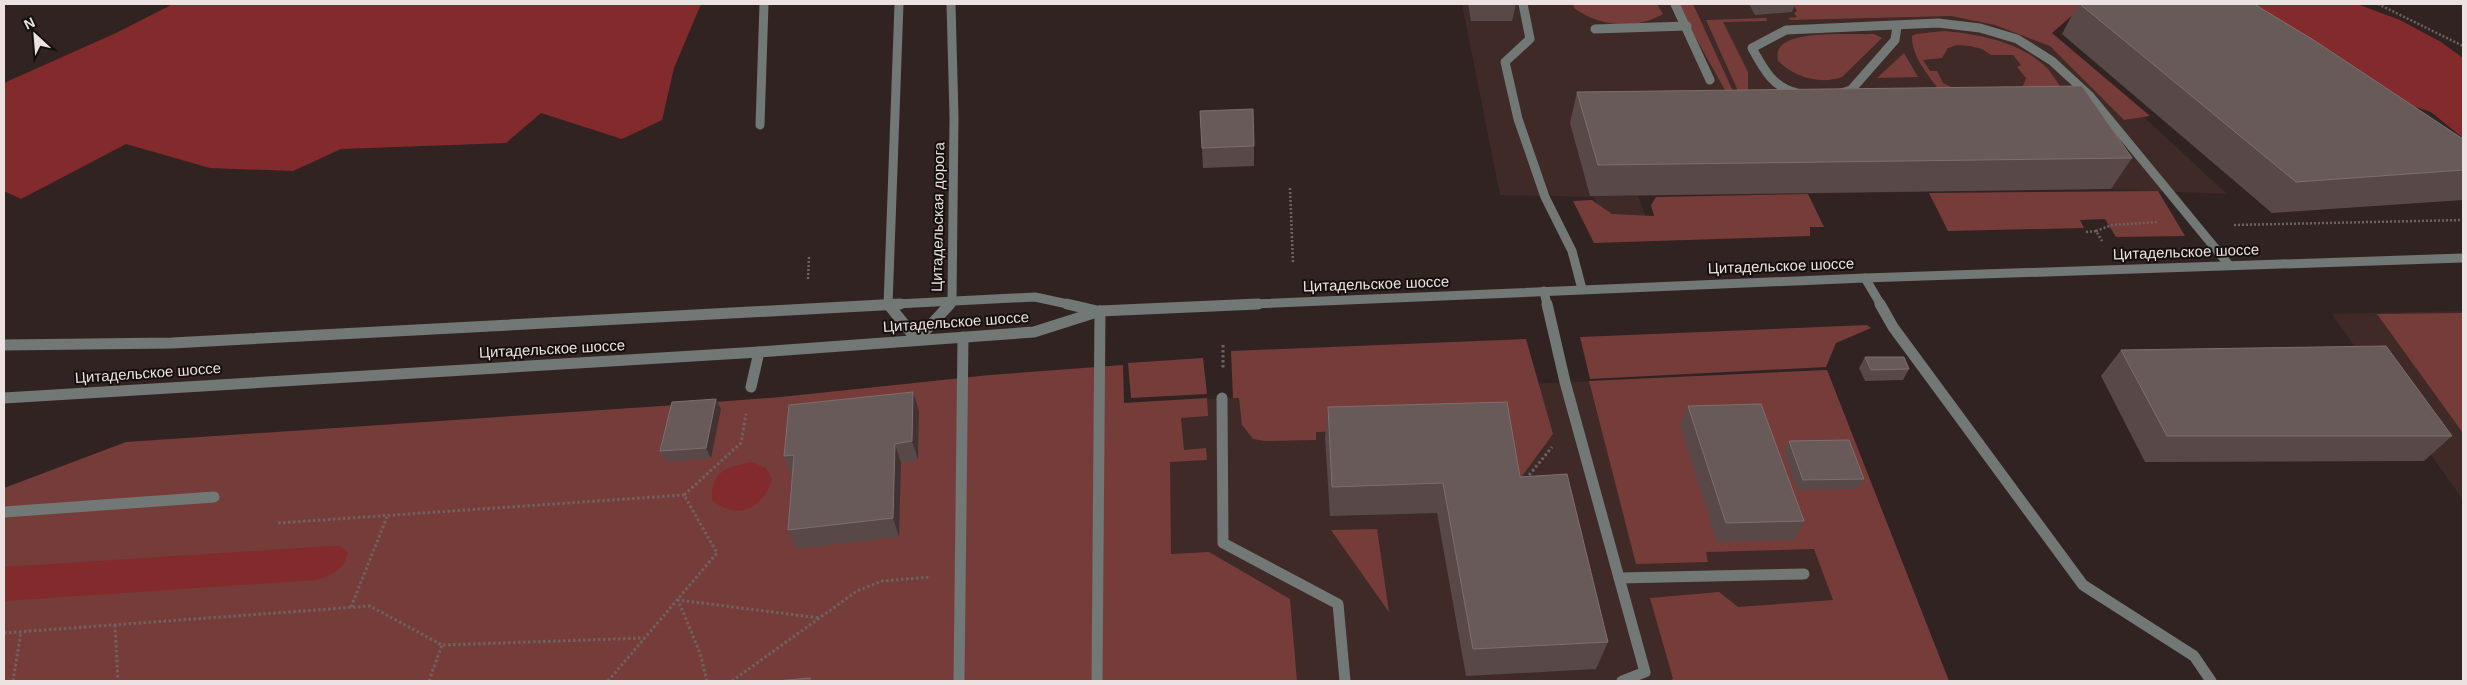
<svg xmlns="http://www.w3.org/2000/svg" width="2467" height="685" font-family="Arial,sans-serif">
<rect width="100%" height="100%" fill="#312322"/>
<!-- built -->
<g fill="#3f2a28">
<polygon points="1462,4 1978,4 2064,43 2227,194 2111,189 1638,196 1649,225 1606,227 1594,197 1500,195"/>
<polygon points="2463,311 2463,500 2332,314"/>
<polygon points="1827,370 1949,681 1125,681 1123,403"/>
</g>
<!-- green -->
<g fill="#763c3a">
<path d="M 1573,4 L 1657,4 L 1663,14 C 1635,30 1600,27 1574,8 Z"/>
<polygon points="1677,4 1693,4 1738,102 1731,101"/>
<polygon points="1793,4 2085,4 2052,33 2150,116 2124,120 2050,46 1995,25 1951,16 1790,20 1789,18 1797,17 1794,13 1797,11"/>
<polygon points="1766,18 1767,21 1723,22 1748,72 1748,90 1738,91 1706,20"/>
<path d="M 1944,31 C 1979,34 2021,42 2047,68 C 2056,78 2063,92 2070,104 L 2019,97 L 2026,78 L 2017,67 L 2021,65 L 2013,55 L 1991,55 L 1982,49 L 1970,46 L 1957,45 L 1948,48 L 1942,58 L 1923,60 L 1930,71 L 1937,71 L 1943,83 L 1972,97 L 1944,97 C 1932,79 1911,58 1912,36 L 1916,34 Z"/>
<path d="M 1874,34 L 1882,38 L 1842,77 C 1819,85 1795,77 1778,61 C 1777,55 1777,50 1781,46 C 1796,30 1853,35 1874,34 Z"/>
<polygon points="1904,53 1918,77 1877,78"/>
<polygon points="2158,191 2185,236 2116,237 2105,219 2080,220 2084,228 1948,231 1929,193"/>
<polygon points="1808,194 1824,227 1810,227 1810,236 1594,243 1573,201 1592,200 1612,214 1654,216 1651,205 1656,197"/>
<polygon points="2463,313 2463,433 2377,314"/>
<polygon points="1867,325 1871,328 1836,343 1826,367 1590,379 1580,337"/>
<polygon points="1526,339 1553,434 1520,479 1346,431 1316,432 1316,440 1264,441 1253,439 1242,425 1239,398 1233,398 1231,351"/>
<polygon points="1203,358 1207,394 1131,398 1128,363"/>
<polygon points="1123,365 1124,403 1207,398 1208,416 1181,418 1184,450 1206,448 1207,460 1170,462 1171,554 1209,552 1290,599 1297,681 4,681 4,488 126,442 676,405 781,397 990,375"/>
<polygon points="1827,370 1949,681 1669,681 1673,679 1650,598 1719,592 1738,607 1833,600 1814,549 1706,552 1708,562 1636,564 1589,381"/>
<polygon points="1377,529 1389,612 1331,530"/>
</g>
<!-- forest -->
<g fill="#832b2c">
<polygon points="173,4 701,4 674,68 662,120 622,139 541,113 506,143 341,149 293,171 210,168 126,144 21,199 4,191 4,83 116,33"/>
<polygon points="2230,4 2357,4 2400,20 2441,42 2463,58 2463,138 2431,112 2401,102"/>
<path d="M 752,462 L 766,468 L 772,479 C 764,509 736,521 712,500 C 710,472 727,466 752,462 Z"/>
<path d="M 330,546 L 341,546 L 348,552 C 344,570 333,575 316,580 L 4,601 L 4,567 Z"/>
</g>
<g fill="none" stroke-linecap="round" stroke-linejoin="round">
<!-- path-far1 -->
<g stroke="#6f6261" stroke-width="2.5" stroke-dasharray="2 2" stroke-linecap="butt">
<polyline points="2378,4 2463,46"/>
<polyline points="1290,188 1293,264"/>
<polyline points="2234,225 2463,220"/>
<polyline points="2096,231 2112,225 2158,222"/>
<polyline points="2086,232 2096,231 2102,241"/>
<polyline points="808,279 809,257"/>
</g>
<!-- path -->
<g stroke="#6f6261" stroke-width="3" stroke-dasharray="2.5 2.5" stroke-linecap="butt">
<polyline points="1223,345 1223,370"/>
<polyline points="1526,479 1552,447"/>
<polyline points="278,523 684,495"/>
<polyline points="351,607 387,517"/>
<polyline points="115,625 118,681"/>
<polyline points="4,633 370,606 442,645 644,638"/>
<polyline points="13,681 21,632"/>
<polyline points="429,681 442,645"/>
<polyline points="608,681 717,553 684,495 741,443 746,414"/>
<polyline points="707,681 700,653 678,600 820,618"/>
<polyline points="732,681 857,591 882,581 931,577"/>
</g>
<!-- service-far1 -->
<g stroke="#717875" stroke-width="9">
<polyline points="1523,4 1530,39 1505,62 1518,119 1545,197 1572,251 1582,289"/>
<polyline points="1675,4 1710,80"/>
<polyline points="1595,29 1687,26"/>
<path d="M 1797,93 C 1773,88 1763,68 1752,48 L 1786,30 L 1938,23 L 1980,28 L 2017,39 L 2052,61 L 2090,96 L 2229,265"/>
<polyline points="1841,93 1851,90 1895,40 1897,26"/>
<polyline points="760,125 764,4"/>
<polyline points="1865,278 1881,305"/>
<polyline points="1544,291 1547,305"/>
</g>
<!-- service -->
<g stroke="#717875" stroke-width="11">
<polyline points="1547,304 1565,382 1645,672 1622,681"/>
<polyline points="1880,304 1893,327 2083,585 2194,656 2211,681"/>
<polyline points="751,387 759,352"/>
<polyline points="1222,398 1223,543 1338,604 1345,681"/>
<polyline points="4,512 214,497"/>
<polyline points="1619,578 1804,574"/>
<polyline points="959,681 963,337"/>
<polyline points="1097,681 1100,311"/>
</g>
<!-- minor-far1 -->
<polyline stroke="#717875" stroke-width="9" points="877,305 1035,297 1072,305"/>
<!-- minor -->
<g stroke="#717875" stroke-width="11">
<polyline points="1067,304 1097,311"/>
<polyline points="4,345 172,343 900,304"/>
<polyline points="4,398 759,352 1034,332 1100,311"/>
</g>
<!-- tertiary-far1 -->
<g stroke="#717875" stroke-width="9">
<polyline points="888,305 899,4"/>
<polyline points="949,305 952,302 954,117 951,4"/>
<polyline points="1229,305 1865,278 2463,258"/>
</g>
<!-- tertiary -->
<g stroke="#717875" stroke-width="11">
<polyline points="888,304 917,340 950,304"/>
<polyline points="1100,311 1258,304"/>
</g>
</g>
<!-- wall -->
<g fill="#584948">
<polygon points="1468,4 1516,4 1512,21 1471,21"/>
<polygon points="1749,4 1795,4 1792,12 1755,15"/>
<polygon points="2078,4 2254,4 2463,139 2463,200 2272,213 2062,34"/>
<polygon points="1577,92 2132,158 2111,189 1590,196 1570,123"/>
<polygon points="1200,111 1254,146 1254,166 1203,168"/>
<polygon points="2121,350 2452,436 2424,461 2145,462 2101,376"/>
<polygon points="1865,357 1909,369 1903,380 1865,381 1859,368"/>
<polygon points="913,392 919,411 918,460 901,463 899,537 796,549 788,530 793,475 792,475 784,456"/>
<polygon points="716,399 721,409 711,458 666,462 660,451"/>
<polygon points="1688,406 1804,521 1794,540 1717,542 1680,425"/>
<polygon points="1328,407 1520,477 1608,642 1596,669 1466,676 1437,513 1330,516 1325,437"/>
<polygon points="1789,441 1864,479 1857,489 1797,490 1784,451"/>
</g>
<!-- shaded-wall -->
<g fill="#423332">
<polygon points="913,392 919,411 918,460 912,441"/>
<polygon points="716,399 721,409 711,458 706,448"/>
<polygon points="895,444 901,463 899,537 893,518"/>
</g>
<!-- building -->
<g fill="#685a59" stroke="#7d6f6e">
<polygon points="2080,4 2254,4 2312,39 2463,139 2463,170 2296,182"/>
<polygon points="2082,86 2132,158 1598,165 1577,92"/>
<polygon points="1253,109 1254,146 1202,148 1200,111"/>
<polygon points="2386,346 2452,436 2167,436 2121,350"/>
<polygon points="1865,357 1904,357 1909,369 1871,370"/>
<polygon points="913,392 912,441 895,444 893,518 788,530 794,455 784,456 789,405"/>
<polygon points="716,399 706,448 660,451 672,402"/>
<polygon points="1507,402 1520,477 1567,474 1608,642 1473,649 1443,483 1332,487 1328,407"/>
<polygon points="1761,404 1804,521 1726,523 1688,406"/>
<polygon points="1849,440 1864,479 1803,480 1789,441"/>
<polygon points="810,678 810,681 776,681"/>
</g>
<g text-anchor="middle" stroke-width="4" stroke-linejoin="round" paint-order="stroke">
<!-- street labels -->
<g font-size="15" fill="#ece2e1" stroke="#150f0e">
<text transform="translate(938 217) rotate(-89)" y="5">Цитадельская дорога</text>
<text transform="translate(2186 252) rotate(-2)" y="5">Цитадельское шоссе</text>
<text transform="translate(1781 266) rotate(-2)" y="5">Цитадельское шоссе</text>
<text transform="translate(1376 284) rotate(-2)" y="5">Цитадельское шоссе</text>
<text transform="translate(956 322) rotate(-4)" y="5">Цитадельское шоссе</text>
<text transform="translate(552 349) rotate(-3)" y="5">Цитадельское шоссе</text>
<text transform="translate(148 373) rotate(-4)" y="5">Цитадельское шоссе</text>
</g>
</g>
<!-- border -->
<rect width="2467" height="685" fill="none" stroke="#ece2e1" stroke-width="10"/>
<!-- north arrow -->
<g transform="translate(35 35) rotate(334)" stroke="#150f0e" stroke-width="4" paint-order="stroke">
<path d="M0-4L9 19L0 12L-9 19Z" fill="#ece2e1"/>
<text y="-8" font-size="14" font-weight="bold" text-anchor="middle" fill="#ece2e1">N</text>
</g>
</svg>
